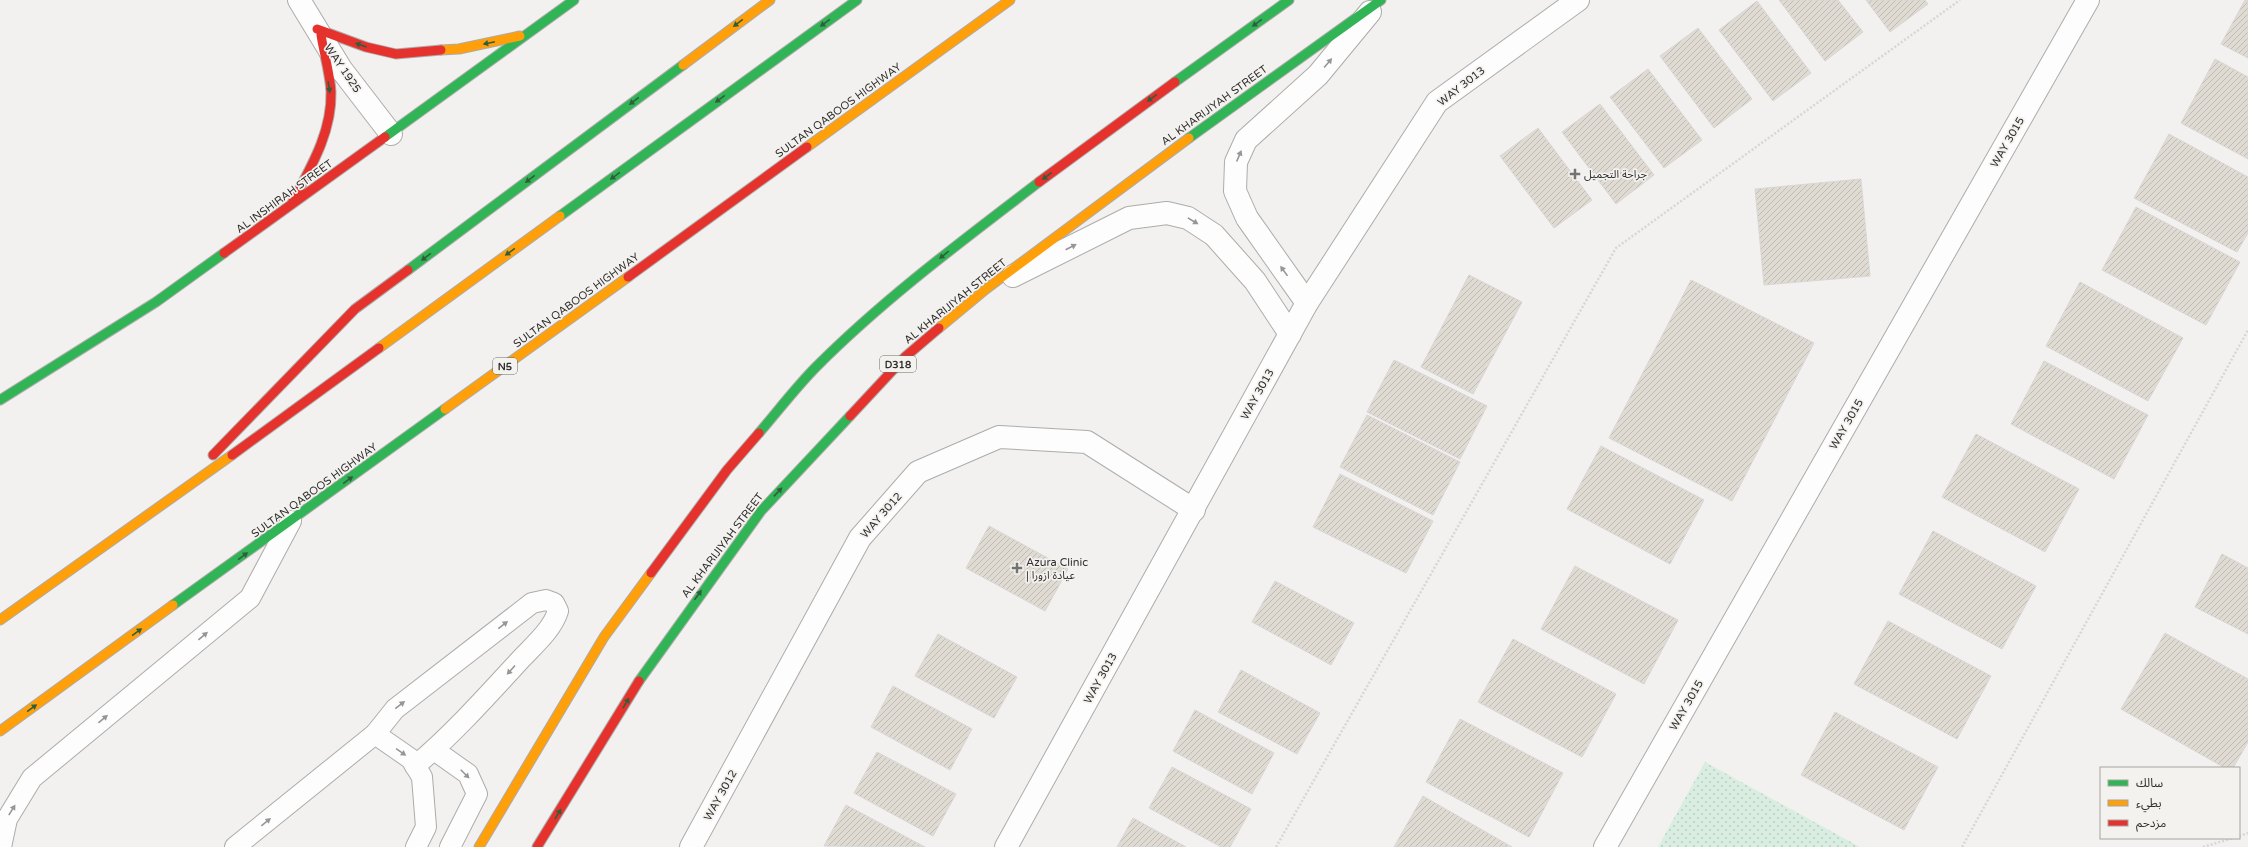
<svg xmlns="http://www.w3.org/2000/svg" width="2248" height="847" font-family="'Varela Round','Noto Sans Arabic',sans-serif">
<defs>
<pattern id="park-dots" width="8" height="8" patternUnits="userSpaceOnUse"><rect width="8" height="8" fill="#d9eee1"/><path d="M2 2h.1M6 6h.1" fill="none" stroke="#bbccc1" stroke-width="1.8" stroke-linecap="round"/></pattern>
<pattern id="building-hatch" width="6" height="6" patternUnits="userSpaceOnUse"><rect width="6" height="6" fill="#dfdad2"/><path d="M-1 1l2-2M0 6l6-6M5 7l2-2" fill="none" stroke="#c0bbb5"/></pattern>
</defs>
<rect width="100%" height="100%" fill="#f2f1f0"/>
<!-- park -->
<polygon fill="url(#park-dots)" points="1705,762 1860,847 1658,847"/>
<!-- building -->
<g fill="url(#building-hatch)" stroke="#d7d7d6">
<polygon points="1779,0 1838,0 1863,32 1825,61"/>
<polygon points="1866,0 1925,0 1928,4 1890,32"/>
<polygon points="2245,0 2248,0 2248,58 2221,44"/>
<polygon points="1757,1 1811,73 1773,101 1719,30"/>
<polygon points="1698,28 1752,99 1714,128 1660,56"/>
<polygon points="2215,59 2248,77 2248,159 2181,123"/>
<polygon points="1648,69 1702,140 1664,168 1610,97"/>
<polygon points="1600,104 1654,175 1616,204 1562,132"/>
<polygon points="1538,128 1592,200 1554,228 1500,156"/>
<polygon points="2169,134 2248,177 2248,233 2237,252 2134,198"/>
<polygon points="1861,179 1870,276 1764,285 1755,189"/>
<polygon points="2136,207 2240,262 2206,325 2102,270"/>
<polygon points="1469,275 1522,302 1473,394 1421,367"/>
<polygon points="1691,280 1814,343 1732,501 1609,438"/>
<polygon points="2080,282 2183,338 2148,401 2046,346"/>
<polygon points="1394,360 1487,406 1460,459 1367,412"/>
<polygon points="2044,361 2148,415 2114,479 2011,424"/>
<polygon points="1367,415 1460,462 1433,515 1340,467"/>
<polygon points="1976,434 2079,489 2045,552 1942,497"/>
<polygon points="1601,446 1704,500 1670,564 1567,509"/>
<polygon points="1340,474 1433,521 1406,573 1313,527"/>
<polygon points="989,526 1068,569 1045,611 966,568"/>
<polygon points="1933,531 2036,586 2002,649 1899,594"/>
<polygon points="2222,554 2248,568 2248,634 2195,607"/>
<polygon points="1575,566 1678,620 1644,684 1541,629"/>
<polygon points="1275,581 1354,623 1331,665 1252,622"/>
<polygon points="1888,621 1991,676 1957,739 1854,684"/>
<polygon points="2165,633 2248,679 2248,742 2233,768 2225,768 2121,709"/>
<polygon points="938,634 1017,677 994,718 915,676"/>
<polygon points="1513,639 1616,694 1582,757 1478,702"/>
<polygon points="1241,670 1320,713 1297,754 1218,712"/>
<polygon points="893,686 972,729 950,770 871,727"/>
<polygon points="1195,710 1274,753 1252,794 1173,751"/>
<polygon points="1835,712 1938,767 1904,830 1801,775"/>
<polygon points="1460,719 1563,773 1529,837 1426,782"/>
<polygon points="877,752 956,794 933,836 854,793"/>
<polygon points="1172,767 1251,809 1230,847 1221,847 1149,808"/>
<polygon points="1423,796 1512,847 1394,847"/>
<polygon points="846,805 925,847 824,846"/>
<polygon points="1133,818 1186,847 1117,847"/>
</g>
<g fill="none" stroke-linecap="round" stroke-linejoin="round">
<defs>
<g id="lane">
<path d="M 375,734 L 395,709 L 532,603 L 546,600 L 554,603 L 558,611 C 552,630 534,645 521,659 C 487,696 453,734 415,766"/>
<polyline points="434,750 468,774 477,794 450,847"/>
<polyline points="1,847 7,819 32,778 250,598 291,521"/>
<polyline points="235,847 375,734 411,759 422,777 426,827 416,847"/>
</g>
<g id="street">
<polyline points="299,0 341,69 391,134"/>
<polyline points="1013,276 1129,218 1167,213 1188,218 1214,235 1255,281 1290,334"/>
<polyline points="1307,303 1247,218 1235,191 1236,162 1246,140 1318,75 1370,12"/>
<polyline points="691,847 860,538 918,472 999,437 1087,442 1194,510"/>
<polyline points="1006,847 1307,303 1437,102 1578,0"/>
<polyline points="1605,847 2088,0"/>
</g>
<g id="fast">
<polyline points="1175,82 1289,0"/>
<polyline points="385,137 574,0"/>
<polyline points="1189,138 1381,0"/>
<polyline points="560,216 857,0"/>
<polyline points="408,270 683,65"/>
<polyline points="0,400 156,302 224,253"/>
<path d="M 759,433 C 778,411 796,387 817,366 C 885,298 962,241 1039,182"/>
<polyline points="173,605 445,409"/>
<polyline points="639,681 761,511 850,416"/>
</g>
<g id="slow">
<polyline points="441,50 459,49 520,36"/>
<polyline points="683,65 770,0"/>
<polyline points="807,147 1010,0"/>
<polyline points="939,328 986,289 1189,138"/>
<polyline points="379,348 560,216"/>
<polyline points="445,409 628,277"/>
<polyline points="0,620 232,455"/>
<polyline points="0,731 173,605"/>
<polyline points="479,847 604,637 651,573"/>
</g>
<g id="jam">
<polyline points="317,29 366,47 396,54 441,50"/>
<polyline points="1039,182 1175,82"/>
<path d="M 293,201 C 311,167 332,132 331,92 C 330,73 324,54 321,35"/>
<polyline points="224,253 385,137"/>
<polyline points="628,277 807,147"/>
<polyline points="850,416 905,357 939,328"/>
<polyline points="213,455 355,309 408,270"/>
<polyline points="232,455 379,348"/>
<polyline points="651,573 727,470 759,433"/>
<polyline points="537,847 639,681"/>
</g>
</defs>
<!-- lane casing -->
<use href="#lane" stroke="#adacab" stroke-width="22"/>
<!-- street casing -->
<use href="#street" stroke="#adacab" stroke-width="24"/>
<!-- fast casing -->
<use href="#fast" stroke="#adacab" stroke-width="11"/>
<!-- slow casing -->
<use href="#slow" stroke="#adacab" stroke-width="11"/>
<!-- jam casing -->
<use href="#jam" stroke="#adacab" stroke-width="11"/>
<!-- path -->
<g stroke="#d6d6d5" stroke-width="2.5" stroke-dasharray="2 2" stroke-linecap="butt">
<polyline points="2239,836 2248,833"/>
<polyline points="1276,847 1616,248 1960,0"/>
<polyline points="1962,847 2248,330"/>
<polyline points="2203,847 2233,838"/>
</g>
<!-- lane -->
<use href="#lane" stroke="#fdfdfd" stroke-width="20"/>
<!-- street -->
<use href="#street" stroke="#fdfdfd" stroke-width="22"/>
<!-- fast -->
<use href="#fast" stroke="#30b455" stroke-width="9"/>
<!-- slow -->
<use href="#slow" stroke="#ff9f0a" stroke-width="9"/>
<!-- jam -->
<use href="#jam" stroke="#e5322d" stroke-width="9"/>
</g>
<!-- one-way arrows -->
<defs><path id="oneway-solid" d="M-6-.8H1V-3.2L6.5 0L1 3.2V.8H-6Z"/></defs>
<g fill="#305e3c">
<use href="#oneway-solid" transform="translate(738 23) rotate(143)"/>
<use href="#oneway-solid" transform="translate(825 23) rotate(144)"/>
<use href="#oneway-solid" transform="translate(1257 23) rotate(144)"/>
<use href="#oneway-solid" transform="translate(489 43) rotate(168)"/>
<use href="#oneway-solid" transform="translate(361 45) rotate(-161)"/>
<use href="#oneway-solid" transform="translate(329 87) rotate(81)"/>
<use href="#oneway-solid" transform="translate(1152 98) rotate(144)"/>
<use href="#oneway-solid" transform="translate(720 99) rotate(144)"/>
<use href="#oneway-solid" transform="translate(634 101) rotate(143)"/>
<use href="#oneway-solid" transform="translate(615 176) rotate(144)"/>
<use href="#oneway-solid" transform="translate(1047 176) rotate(143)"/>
<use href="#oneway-solid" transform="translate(530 179) rotate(143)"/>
<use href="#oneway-solid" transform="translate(510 252) rotate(144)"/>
<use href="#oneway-solid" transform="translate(944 255) rotate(141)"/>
<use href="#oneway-solid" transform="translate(426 257) rotate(143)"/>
<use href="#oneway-solid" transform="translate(348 480) rotate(-36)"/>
<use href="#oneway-solid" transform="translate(778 492) rotate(-47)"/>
<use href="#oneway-solid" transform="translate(243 556) rotate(-36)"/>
<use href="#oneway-solid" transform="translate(698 595) rotate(-54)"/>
<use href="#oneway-solid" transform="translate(137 632) rotate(-36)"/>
<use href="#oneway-solid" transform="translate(626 703) rotate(-59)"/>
<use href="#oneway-solid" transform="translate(32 708) rotate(-36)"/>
<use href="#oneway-solid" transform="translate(558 814) rotate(-59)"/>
</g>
<g fill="#969696">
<use href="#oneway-solid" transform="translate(1328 63) rotate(-50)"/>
<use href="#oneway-solid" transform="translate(1239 156) rotate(-67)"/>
<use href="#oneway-solid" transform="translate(1193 221) rotate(31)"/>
<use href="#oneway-solid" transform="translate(1071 247) rotate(-27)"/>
<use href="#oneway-solid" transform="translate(1284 271) rotate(-126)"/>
<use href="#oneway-solid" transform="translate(503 625) rotate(-38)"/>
<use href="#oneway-solid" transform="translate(203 636) rotate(-40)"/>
<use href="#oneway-solid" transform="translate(511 670) rotate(132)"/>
<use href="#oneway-solid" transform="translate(400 705) rotate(-38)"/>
<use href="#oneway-solid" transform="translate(103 719) rotate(-40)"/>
<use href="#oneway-solid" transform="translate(401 752) rotate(35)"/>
<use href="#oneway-solid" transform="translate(465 774) rotate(45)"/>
<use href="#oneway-solid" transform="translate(12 810) rotate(-58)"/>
<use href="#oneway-solid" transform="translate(266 822) rotate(-39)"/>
</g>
<!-- markers -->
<g fill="#747372" stroke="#f3f2ef" stroke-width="1.5">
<path d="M1573 168h4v4h4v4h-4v4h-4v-4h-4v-4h4z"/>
<path d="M1015 562h4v4h4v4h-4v4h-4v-4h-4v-4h4z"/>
</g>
<g text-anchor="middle" stroke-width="3.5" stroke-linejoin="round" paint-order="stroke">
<!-- shield labels -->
<g fill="#f3f2ef" stroke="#6a6a68" stroke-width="1">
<rect x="880" y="356" width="36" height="16" rx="3"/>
<rect x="493" y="358" width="24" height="16" rx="3"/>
</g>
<g font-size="10" font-weight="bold" fill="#302f2e">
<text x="898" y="368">D318</text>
<text x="505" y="370">N5</text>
</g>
<!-- street labels -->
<g font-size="11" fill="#302f2e" stroke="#f3f2ef">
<text transform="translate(343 68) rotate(56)" y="4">WAY 1925</text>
<text transform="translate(1461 86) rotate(-38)" y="4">WAY 3013</text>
<text transform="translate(1214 105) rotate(-36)" y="4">AL KHARIJIYAH STREET</text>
<text transform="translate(838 110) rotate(-36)" y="4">SULTAN QABOOS HIGHWAY</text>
<text transform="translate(2007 142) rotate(-60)" y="4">WAY 3015</text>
<text transform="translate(284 196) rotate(-36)" y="4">AL INSHIRAH STREET</text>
<text transform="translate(576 300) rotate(-36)" y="4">SULTAN QABOOS HIGHWAY</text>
<text transform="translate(955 301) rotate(-39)" y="4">AL KHARIJIYAH STREET</text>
<text transform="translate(1257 394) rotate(-61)" y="4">WAY 3013</text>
<text transform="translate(1846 424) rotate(-60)" y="4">WAY 3015</text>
<text transform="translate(314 490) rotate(-36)" y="4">SULTAN QABOOS HIGHWAY</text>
<text transform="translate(881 515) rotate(-49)" y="4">WAY 3012</text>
<text transform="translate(722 545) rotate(-53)" y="4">AL KHARIJIYAH STREET</text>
<text transform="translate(1100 678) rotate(-61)" y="4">WAY 3013</text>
<text transform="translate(1686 705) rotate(-60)" y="4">WAY 3015</text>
<text transform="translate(720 795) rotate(-61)" y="4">WAY 3012</text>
</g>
<!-- poi labels -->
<g font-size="11" fill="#302f2e" stroke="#f3f2ef" text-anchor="start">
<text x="1584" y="178">جراحة التجميل</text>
<text x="1026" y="566">Azura Clinic<tspan x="1026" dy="13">| عيادة ازورا</tspan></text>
</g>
</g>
<!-- legend -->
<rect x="2100" y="767" width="140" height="72" fill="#f3f2ef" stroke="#a5a4a2"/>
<rect x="2108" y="780" width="20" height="6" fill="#30b455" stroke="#a5a4a2"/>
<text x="2136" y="787" font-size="12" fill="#302f2e">سالك</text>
<rect x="2108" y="800" width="20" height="6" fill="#ff9f0a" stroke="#a5a4a2"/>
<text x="2136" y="807" font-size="12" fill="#302f2e">بطيء</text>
<rect x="2108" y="820" width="20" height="6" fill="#e5322d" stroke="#a5a4a2"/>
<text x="2136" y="827" font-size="12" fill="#302f2e">مزدحم</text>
</svg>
